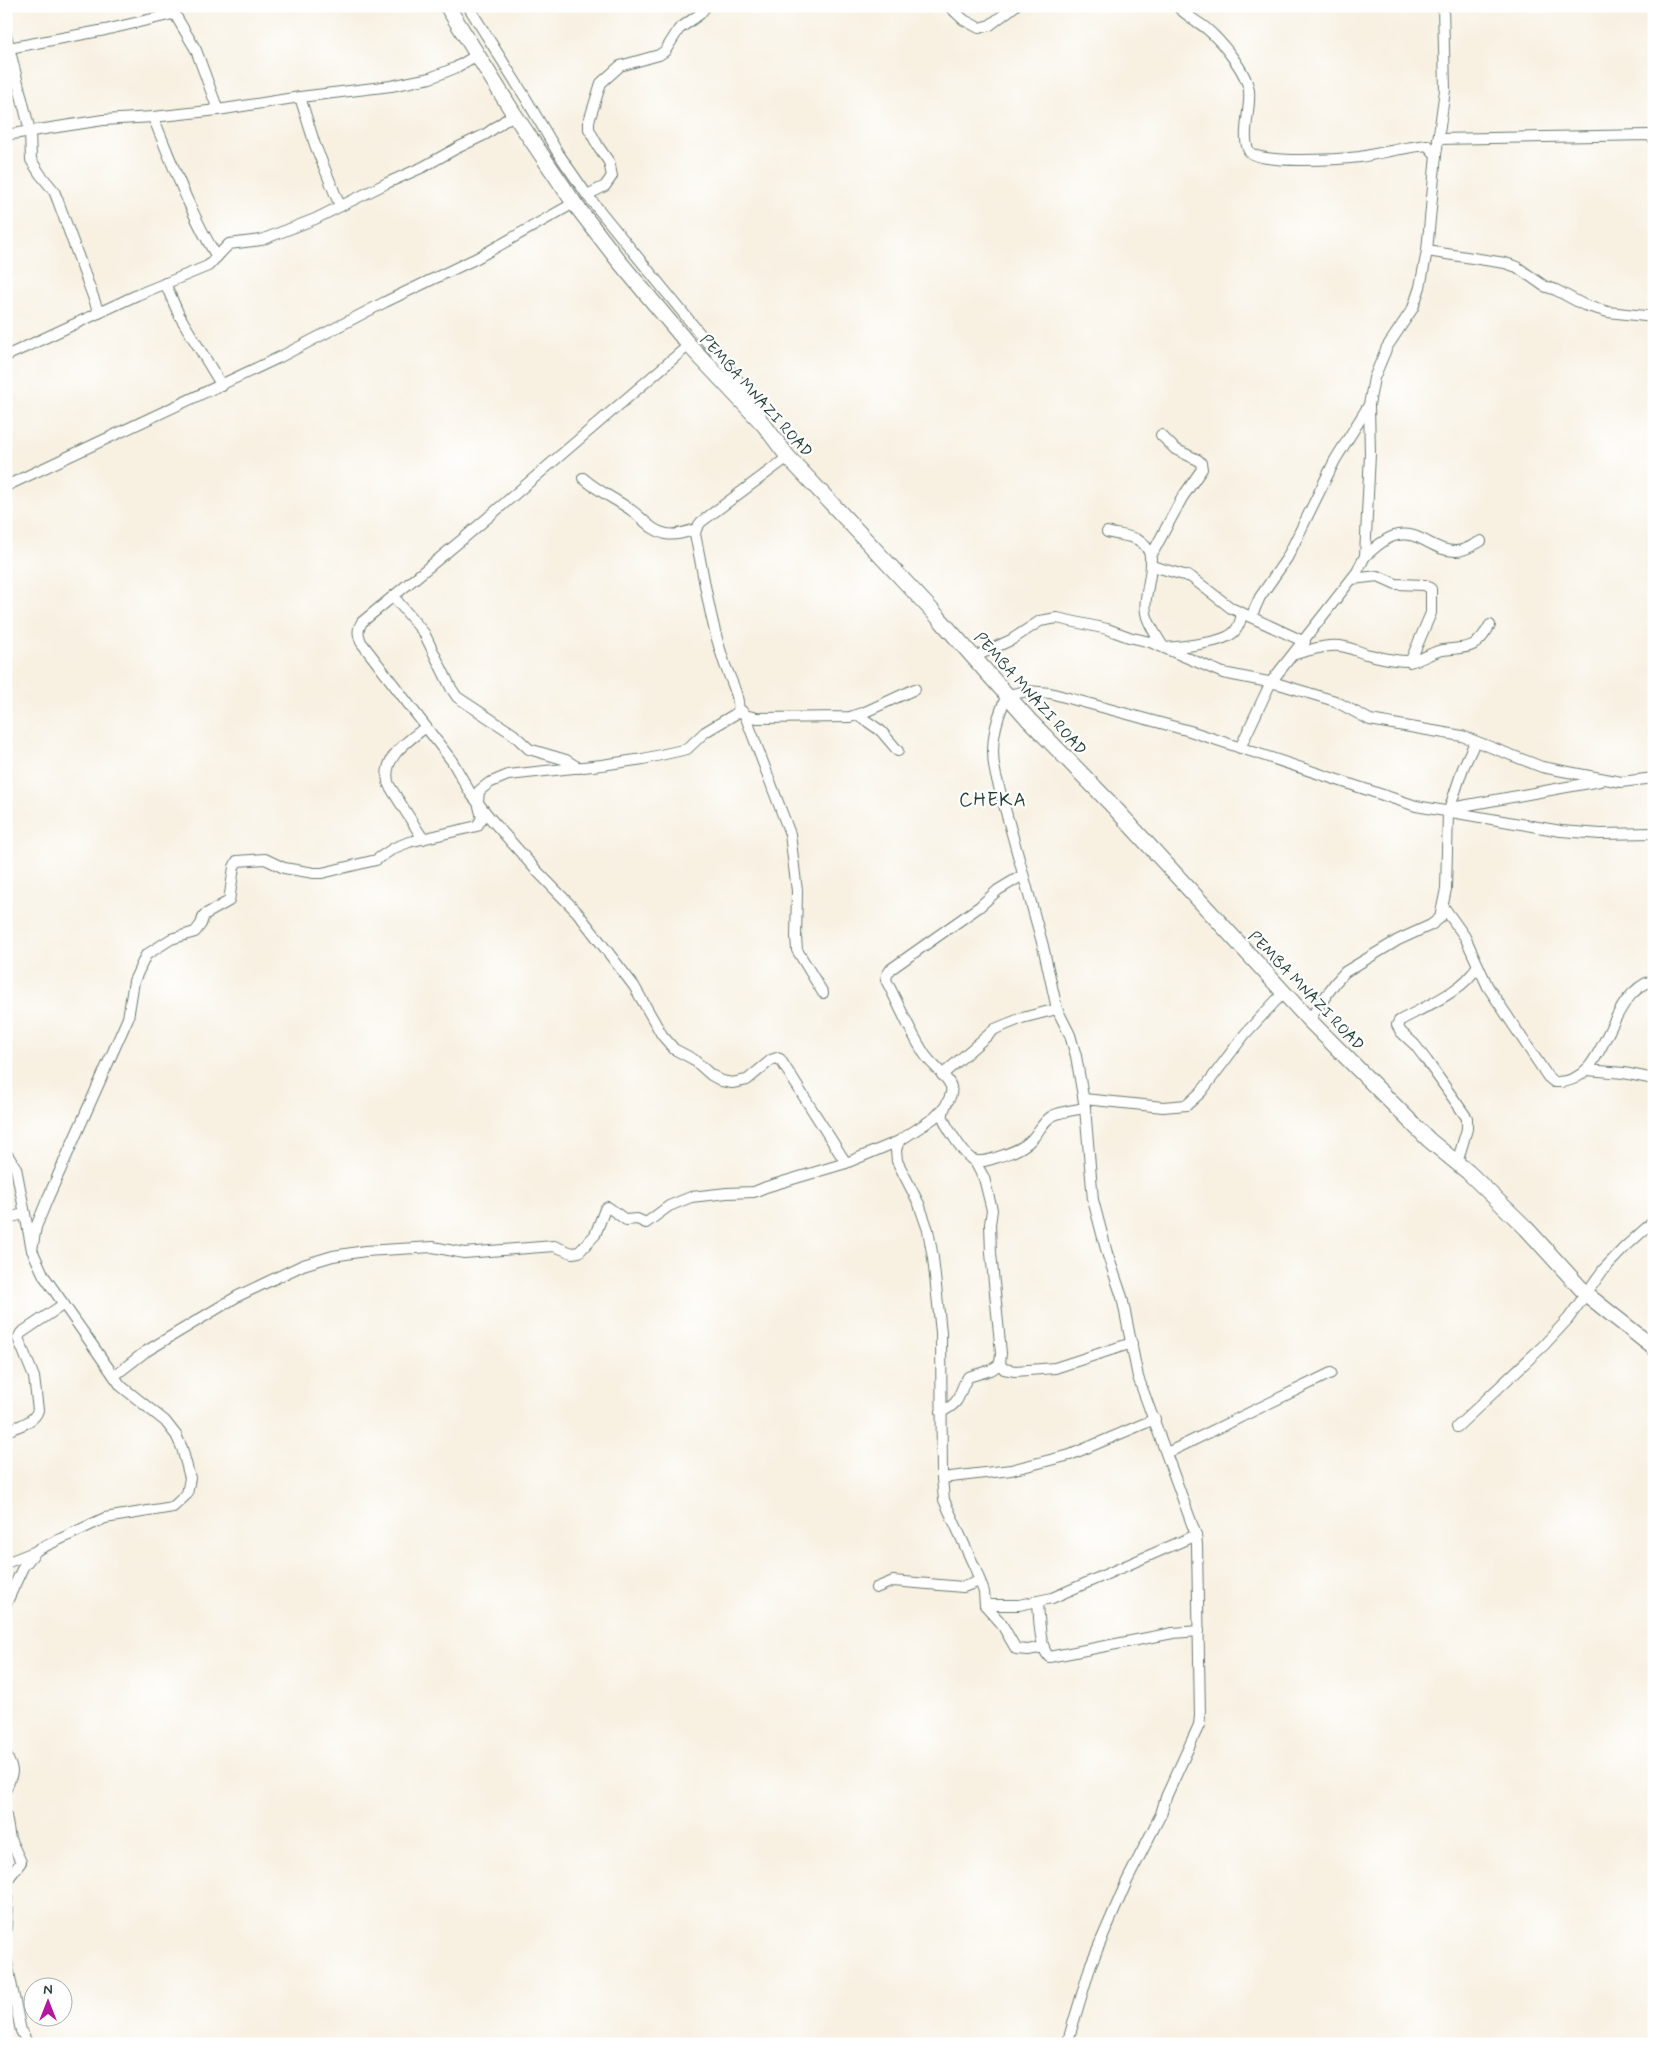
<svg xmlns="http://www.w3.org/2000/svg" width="1660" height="2050" font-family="Mynerve,sans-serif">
<rect width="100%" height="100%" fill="#fff"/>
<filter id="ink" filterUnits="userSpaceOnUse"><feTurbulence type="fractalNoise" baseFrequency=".02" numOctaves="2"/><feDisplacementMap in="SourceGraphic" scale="10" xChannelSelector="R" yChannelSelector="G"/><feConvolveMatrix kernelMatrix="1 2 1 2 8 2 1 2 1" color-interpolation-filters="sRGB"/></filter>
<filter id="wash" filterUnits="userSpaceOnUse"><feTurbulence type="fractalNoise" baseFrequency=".0096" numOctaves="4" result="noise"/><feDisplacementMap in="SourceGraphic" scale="20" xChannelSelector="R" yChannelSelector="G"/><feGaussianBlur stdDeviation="1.12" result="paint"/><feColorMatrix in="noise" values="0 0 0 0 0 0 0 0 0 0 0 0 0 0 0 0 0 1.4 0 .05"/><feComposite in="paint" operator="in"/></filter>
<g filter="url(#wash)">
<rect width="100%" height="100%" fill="#f8f1e2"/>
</g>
<g filter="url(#ink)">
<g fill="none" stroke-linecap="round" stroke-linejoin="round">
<defs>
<g id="street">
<polyline points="170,6 196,50 218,110"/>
<polyline points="468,6 525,97 558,153 587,195 741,384 761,416"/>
<polyline points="949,6 964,20 979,28 990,25 1015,6"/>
<path d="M 1177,6 C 1185,15 1197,21 1207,29 C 1221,41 1247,72 1249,91 C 1251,107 1241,137 1249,151 C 1257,165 1344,159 1360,157 C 1383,153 1405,147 1427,145 L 1436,155"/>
<polyline points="6,35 30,131 31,160 40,174 54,191 58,201 99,313"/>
<polyline points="9,48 105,30 173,14"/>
<polyline points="300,97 315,145 340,206"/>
<path d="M 153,117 C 173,165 190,213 217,257"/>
<polyline points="6,135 103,120 153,117 218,110 300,97 391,86 430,78 455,68 477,55"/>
<polyline points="1438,139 1649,135 1654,139"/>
<polyline points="587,195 605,186 612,176 609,162 598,146 589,129 589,121 601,83 620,66 659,55 665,51 679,29 700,14 706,6"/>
<polyline points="1427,251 1505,263 1517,267 1544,286 1556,290 1584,305 1608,312 1654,317"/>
<polyline points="165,283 179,315 222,386"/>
<path d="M 689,345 L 464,538 L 362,622 C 357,630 358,634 361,642 L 452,761 L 471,794 L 490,818 L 536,870 L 577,912 L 634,986 L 662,1035 L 674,1049 L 693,1059 L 711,1075 L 722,1081 L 732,1083 L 747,1080 L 771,1060 L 777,1058 L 780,1059 L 846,1163 L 899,1141"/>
<polyline points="6,356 137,295 208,266 229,244 261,240 315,219 387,183 423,167 457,148 486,134 514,114"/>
<path d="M 583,478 C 599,492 614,498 631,510 C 643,518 651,531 666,534 C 677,536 686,532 696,529"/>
<polyline points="6,486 280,357 385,302 477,258 574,203"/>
<path d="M 1107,532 C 1117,535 1129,535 1138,540 C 1166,556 1139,593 1147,617 C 1150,627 1158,638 1164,648 C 1180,647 1224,643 1234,632 C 1239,627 1241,620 1242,613"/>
<path d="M 1365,556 C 1374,549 1383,539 1394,536 C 1418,528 1433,552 1456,551 C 1465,551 1473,545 1481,541"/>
<polyline points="1150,558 1182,498 1202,469 1201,463 1198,460 1175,449 1161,435"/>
<polyline points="1152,566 1191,577 1231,608 1305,642"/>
<polyline points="1352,579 1378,576 1396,584 1425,585 1431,589 1431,613 1410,662"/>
<polyline points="393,596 424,633 451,688 457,697 513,734 529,749 566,760 579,768"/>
<polyline points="1251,617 1260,597 1287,558 1335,460 1369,405"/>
<path d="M 1295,654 C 1309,651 1325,644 1340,646 C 1349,647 1357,651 1366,654 C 1379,657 1397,662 1411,661 C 1422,661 1432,651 1443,650 C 1469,647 1476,650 1490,625"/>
<polyline points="974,657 1011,640 1040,621 1057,618 1107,629 1129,637 1150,642 1223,673 1279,684 1335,701 1370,720 1462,736 1542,767 1621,782 1654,778"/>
<polyline points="742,711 745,715 757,718 850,717 865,712 915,689"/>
<polyline points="745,715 790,834 797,891 796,937 797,950 823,993"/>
<polyline points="858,715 881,731 898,751"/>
<polyline points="1240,748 1271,682 1357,572 1365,556 1370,454 1369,405 1374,378 1387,347 1413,308 1420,287 1427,251 1436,155 1445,90 1443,6"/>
<polyline points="1451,808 1600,781"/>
<path d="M 423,839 L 389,785 C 380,758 408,741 426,727"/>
<path d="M 1023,875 L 998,890 L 979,907 L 891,969 L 887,975 L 886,980 C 899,1005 910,1032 925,1055 C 931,1064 949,1078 951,1087 C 954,1098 942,1105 943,1116 C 944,1124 965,1156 973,1160 C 980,1163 988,1160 995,1158 C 1008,1154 1023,1149 1032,1139 C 1039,1132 1043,1121 1052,1116 C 1062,1111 1075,1110 1085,1108"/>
<path d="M 1443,906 L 1465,937 L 1488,987 L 1548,1077 L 1554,1082 C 1610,1086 1603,995 1654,980"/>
<polyline points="1309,1020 1335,983 1345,972 1398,940 1431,925 1440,918 1446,889 1448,813 1463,768 1475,742"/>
<polyline points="1587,1070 1624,1073 1654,1079"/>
<polyline points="942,1075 995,1029 1022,1018 1057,1009"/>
<polyline points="1084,1099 1163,1107 1187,1105 1202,1091 1245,1034 1284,992"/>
<polyline points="944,1108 934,1118 899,1141 896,1150 897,1161 919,1204 928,1230 933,1258 941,1332 942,1478 944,1500 975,1568 984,1592 985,1605 1001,1623 1016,1649 1028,1650 1044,1647"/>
<polyline points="6,1153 16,1168 32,1250 44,1276 121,1386 165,1421 176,1435 182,1448 190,1478 187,1494 173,1507 105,1518 37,1550 23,1567 6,1604"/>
<path d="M 1457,1163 L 1467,1129 L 1467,1118 L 1427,1061 L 1415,1045 L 1401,1032 L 1397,1025 L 1399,1021 C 1422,1008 1466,990 1477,966"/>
<polyline points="6,1218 25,1214"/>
<path d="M 32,1250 L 36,1227 L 47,1200 L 128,1018 L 134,981 L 146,955 L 171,939 L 195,932 L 201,924 L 204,915 L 229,901 L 234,867 L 237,861 L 265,859 L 284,868 L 314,873 L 322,873 L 376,860 L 394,848 L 409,842 L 477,826 L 482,818 L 478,802 L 479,791 L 489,783 L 508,775 L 602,765 L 643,759 L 687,749 L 705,732 L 737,713 C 743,701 728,675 724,662 C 710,621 704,577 695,534 L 696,529 L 701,522 L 788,457"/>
<polyline points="1000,1364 1004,1369 1015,1371 1055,1368 1132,1343"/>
<polyline points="114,1376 145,1352 238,1296 303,1265 333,1256 365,1251 433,1247 464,1253 554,1246 572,1253 579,1252 595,1235 605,1209 608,1207 626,1220 637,1219 646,1223 669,1206 691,1197 727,1193 754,1192 766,1187 846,1163"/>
<path d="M 941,1412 C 964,1401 956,1395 968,1377 L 991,1370 L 1000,1364 L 1001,1353 L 991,1253 L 990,1224 L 992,1210 L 984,1178 L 974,1160"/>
<polyline points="1457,1427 1544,1345 1568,1319 1603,1270 1625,1247 1654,1221"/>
<path d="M 6,1431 C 17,1427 35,1422 38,1410 L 34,1377 L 18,1338 L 21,1333 L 64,1304"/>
<polyline points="1167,1453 1331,1373"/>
<polyline points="942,1478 1011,1470 1070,1455 1155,1419"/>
<polyline points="6,1563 34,1552"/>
<polyline points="876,1588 893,1581 963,1587 980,1581"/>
<path d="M 1038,1601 C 1039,1615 1039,1647 1049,1657 L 1173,1633 L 1199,1631"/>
<polyline points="985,1605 1019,1605 1052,1598 1196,1535"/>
<path d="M 6,1755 C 15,1774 13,1771 6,1789"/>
<polyline points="6,1816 10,1839 21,1862 8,1879 6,1928"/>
<polyline points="6,1946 6,1958 21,2031 28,2044"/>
<path d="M 1067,2044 L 1091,1964 L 1127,1881 L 1161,1814 L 1166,1797 L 1199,1725 L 1200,1716 L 1197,1545 L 1196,1535 L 1138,1377 L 1122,1297 L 1107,1253 L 1093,1200 L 1085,1108 L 1076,1056 L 1070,1035 L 1057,1009 L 1043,946 L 996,776 C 989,747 995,722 1007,695 L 1028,691 L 1050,693 L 1190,731 L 1416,806 L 1561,831 L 1601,834 L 1654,833"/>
</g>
<polyline id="secondary" points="447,6 514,114 574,203 618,260 689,345 764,425 788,457 938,617 1029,720 1110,803 1309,1020 1429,1140 1468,1172 1526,1228 1586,1294 1654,1348"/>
</defs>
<!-- street casing -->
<use href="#street" stroke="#6b7c71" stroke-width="12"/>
<!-- secondary casing -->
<use href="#secondary" stroke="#6b7c71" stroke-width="17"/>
<!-- street -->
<use href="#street" stroke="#fff" stroke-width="10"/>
<!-- secondary -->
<use href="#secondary" stroke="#fff" stroke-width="15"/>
</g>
</g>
<g text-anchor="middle" stroke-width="4.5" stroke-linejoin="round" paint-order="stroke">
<!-- street labels -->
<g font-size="16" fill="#1f3d34" stroke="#fff">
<text transform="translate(757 395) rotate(48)" y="6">PEMBA MNAZI ROAD</text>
<text transform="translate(1031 693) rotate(48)" y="6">PEMBA MNAZI ROAD</text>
<text transform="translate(1307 990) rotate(46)" y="6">PEMBA MNAZI ROAD</text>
</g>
<!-- quarter labels -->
<g font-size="19" letter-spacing="1" fill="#1f3d34" stroke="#fff">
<text x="993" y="806">CHEKA</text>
</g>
</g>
<!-- margin -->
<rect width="1660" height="2050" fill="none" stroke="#fff" stroke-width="25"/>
<!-- north arrow -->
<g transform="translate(48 2002)"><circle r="24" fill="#ffffff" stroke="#a5b1ae"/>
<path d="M0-4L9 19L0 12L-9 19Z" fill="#b5179e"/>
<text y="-8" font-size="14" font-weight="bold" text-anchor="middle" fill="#1f3d34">N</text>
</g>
</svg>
